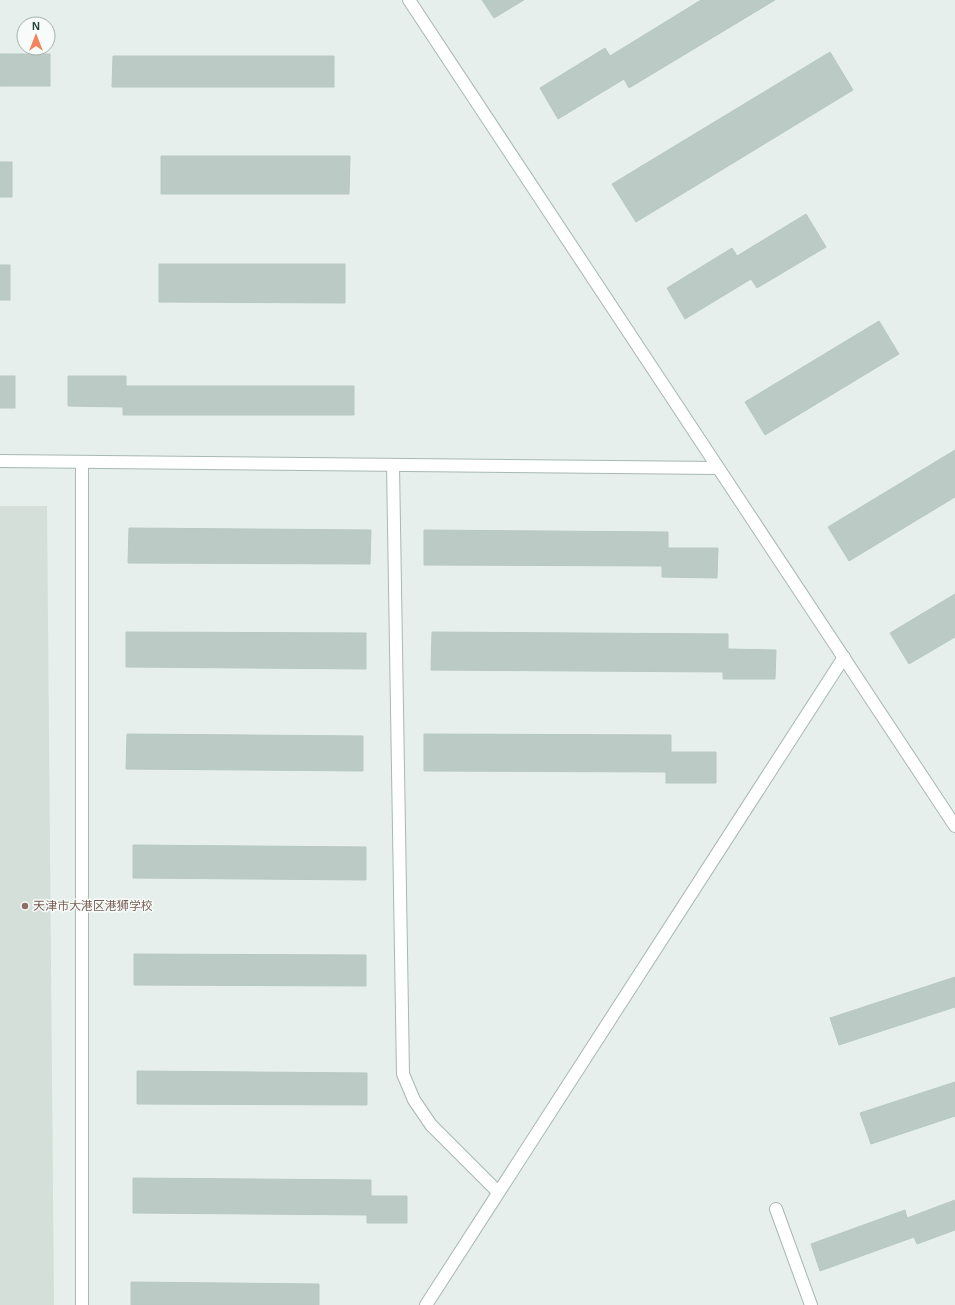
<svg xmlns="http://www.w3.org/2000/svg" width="955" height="1305" font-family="Arial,'Noto Sans SC',sans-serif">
<rect width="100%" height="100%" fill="#e6efeb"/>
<!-- built -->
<polygon fill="#d4dfda" points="0,506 47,506 54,1305 0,1305"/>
<!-- building -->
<g fill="#bbcac4" stroke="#b8c9c2">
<polygon points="482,0 524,0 494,18"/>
<polygon points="701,0 775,0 629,88 624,79 558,119 540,88 605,48 610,56"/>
<polygon points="830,52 853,90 636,222 612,184"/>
<rect x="0" y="54" width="50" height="32"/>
<polygon points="113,56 334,56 334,87 112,87"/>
<polygon points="161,156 350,156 349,194 161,194"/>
<rect x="0" y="162" width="12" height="35"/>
<polygon points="806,214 826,247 757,288 751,279 685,319 667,288 732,248 737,256"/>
<polygon points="159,264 345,264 345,303 159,302"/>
<rect x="0" y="265" width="10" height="35"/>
<polygon points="879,321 899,354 765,435 745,402"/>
<rect x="0" y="376" width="15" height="32"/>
<polygon points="68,376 126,376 126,386 354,386 354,415 123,415 123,407 68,406"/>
<polygon points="955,450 955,497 849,561 828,527"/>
<polygon points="129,528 371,530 370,564 128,563"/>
<polygon points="424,530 668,532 668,548 718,548 717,578 662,577 662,566 424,565"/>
<polygon points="955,594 955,637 909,664 890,633"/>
<polygon points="126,632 366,633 366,669 126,667"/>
<polygon points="432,632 728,634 728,649 776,650 775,679 723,679 723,672 431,670"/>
<polygon points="127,734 363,736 363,771 126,769"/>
<polygon points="424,734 671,735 671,752 716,752 716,783 666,783 666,772 424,771"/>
<polygon points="133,845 366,847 366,880 133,878"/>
<polygon points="134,954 366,955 366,986 134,985"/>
<polygon points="955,977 955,1007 839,1045 830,1018"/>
<polygon points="137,1071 367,1073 367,1105 137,1104"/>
<polygon points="955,1082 955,1116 871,1144 860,1113"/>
<polygon points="133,1178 371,1180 371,1196 407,1196 407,1223 367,1223 367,1215 133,1213"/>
<polygon points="955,1200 955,1230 917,1244 914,1237 820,1271 811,1244 905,1210 907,1218"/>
<polygon points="131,1282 319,1284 319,1305 131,1305"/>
</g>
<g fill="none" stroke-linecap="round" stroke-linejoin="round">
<defs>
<g id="service">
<polyline points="409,0 955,826"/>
<polyline points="0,461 718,468"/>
<polyline points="82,462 82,1305"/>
<polyline points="393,465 403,1074 414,1100 431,1125 498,1192"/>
<polyline points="776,1209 811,1305"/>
<polyline points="426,1305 844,657"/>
</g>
</defs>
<!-- service casing -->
<use href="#service" stroke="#a8b8b2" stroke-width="14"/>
<!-- service -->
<use href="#service" stroke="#fff" stroke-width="12"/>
</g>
<!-- markers -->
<circle fill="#8d6e63" stroke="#f7fbf9" stroke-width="1.5" cx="25" cy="906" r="4"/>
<g text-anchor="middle" stroke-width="3" stroke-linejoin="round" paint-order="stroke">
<!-- education labels -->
<g font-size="12" fill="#785e54" stroke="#f7fbf9" text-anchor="start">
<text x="33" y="910">天津市大港区港狮学校</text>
</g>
</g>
<!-- north arrow -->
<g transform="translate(36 36)"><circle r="19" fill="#f7fbf9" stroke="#a3b1ad"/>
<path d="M0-3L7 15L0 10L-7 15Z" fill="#f4845f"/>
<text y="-6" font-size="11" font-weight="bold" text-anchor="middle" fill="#24423a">N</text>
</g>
</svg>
